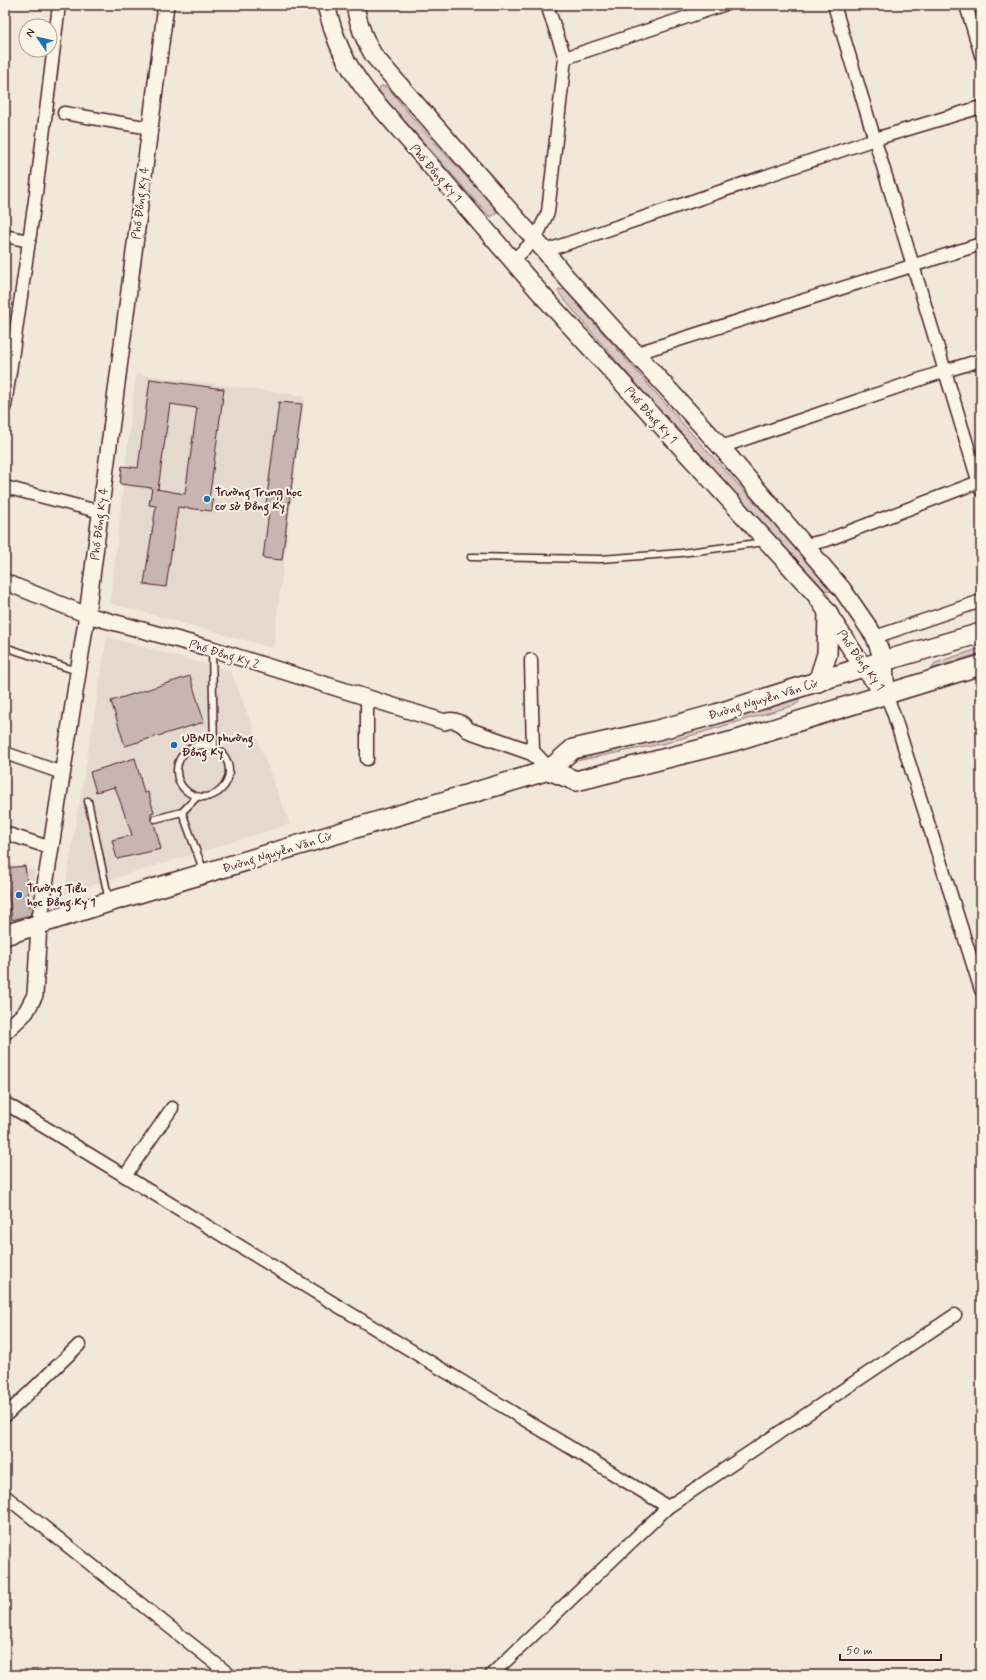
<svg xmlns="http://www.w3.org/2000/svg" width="986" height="1680" font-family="Mynerve,sans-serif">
<rect width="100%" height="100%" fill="#f1e8da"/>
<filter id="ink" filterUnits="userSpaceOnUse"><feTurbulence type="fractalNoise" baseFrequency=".025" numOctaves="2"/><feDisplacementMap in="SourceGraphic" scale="8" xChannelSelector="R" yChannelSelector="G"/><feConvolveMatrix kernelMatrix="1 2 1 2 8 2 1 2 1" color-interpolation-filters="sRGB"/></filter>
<g filter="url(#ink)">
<!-- built -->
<g fill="#e4d9cd">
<polygon points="136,374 305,396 273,648 110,603"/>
<polygon points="107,637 231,671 290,824 64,894"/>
<polygon points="5,862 35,871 31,919 5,925"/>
</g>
<!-- green -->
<g fill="#d8cac0" stroke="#917476">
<polygon points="381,86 387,87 390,90 415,121 495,208 497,213 491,217 488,215 380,93 379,89"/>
<path d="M 559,289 L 565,290 L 699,442 L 828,582 L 833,590 L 832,592 L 825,590 C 736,494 646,398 562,297 L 558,291 Z"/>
<polygon points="981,648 981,653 934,668 932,668 935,663"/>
<polygon points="796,698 800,701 795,705 666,743 571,762 571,758"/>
</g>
<!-- building -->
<g fill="#c7b6af" stroke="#4a1f2b" fill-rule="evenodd">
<path d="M 150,379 L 224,389 L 209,500 L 213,500 L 212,511 L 178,507 L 166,587 L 144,584 L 156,506 L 149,505 L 152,488 L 120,484 L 122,466 L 138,468 ZM 170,404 L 197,408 L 185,494 L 156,489 L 158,489 Z"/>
<polygon points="279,402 302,404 282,560 263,558 269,512 265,512"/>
<polygon points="190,676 204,722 125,746 111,701"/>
<polygon points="135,758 144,793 148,792 154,812 151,813 151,820 154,823 161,849 117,859 112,840 132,835 115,787 96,792 90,772"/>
<polygon points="25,866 31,915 12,920 5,868"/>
</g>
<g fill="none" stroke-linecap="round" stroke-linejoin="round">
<defs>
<g id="service">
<polyline points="471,557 601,559 681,553 765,542"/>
<polyline points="5,647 77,671"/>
<polyline points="212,650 214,747"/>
<circle cx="203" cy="771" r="26"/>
<polyline points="88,801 109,901"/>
<polyline points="182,812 197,797"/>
<polyline points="155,819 182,812 204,872"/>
</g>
<g id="minor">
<polyline points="834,5 981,490"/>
<polyline points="966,5 981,55"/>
<polyline points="565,58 723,5"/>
<polyline points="64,113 150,128"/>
<polyline points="5,236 29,241"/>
<polyline points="545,251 875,139 981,107"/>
<polyline points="512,261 535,240 548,212 565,58 547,5"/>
<polyline points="634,354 981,244"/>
<polyline points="5,406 36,193 59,5"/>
<polyline points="721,447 945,371 981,360"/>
<polyline points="5,487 101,512"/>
<polyline points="806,545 827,540 981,481"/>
<polyline points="875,637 981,601"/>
<polyline points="531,660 533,753"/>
<polyline points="886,695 893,712 981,990"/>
<polyline points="5,753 62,773"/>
<polyline points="367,759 367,697"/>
<polyline points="5,833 51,848"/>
<polyline points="5,1103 668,1507"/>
<polyline points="125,1176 172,1108"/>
<polyline points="5,1416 79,1345"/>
<polyline points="5,1496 230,1675"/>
<polyline points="491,1675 668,1507 955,1315"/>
</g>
<g id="tertiary">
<path d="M 5,582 L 87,615 L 212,649 L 445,722 C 453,718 463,723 468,730 L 533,753 L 549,770"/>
<polyline points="5,1032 26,1012 35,995 39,924 87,615 166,5"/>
</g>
<g id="secondary">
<path d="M 326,5 C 335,41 344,62 367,92 L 543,296 L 816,595 L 863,667 L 886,695"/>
<path d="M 355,5 C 358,24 364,40 374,56 L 545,251 L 566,277 L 721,447 L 842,589 L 875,637 L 884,662 L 886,695"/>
</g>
<g id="primary">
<polyline points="818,682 827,654 828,613"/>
<polyline points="549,770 576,781 734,741 981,665"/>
<polyline points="5,935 109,902 549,770 573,749 654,731 716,714 863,667 981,633"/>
</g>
</defs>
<!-- service casing -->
<use href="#service" stroke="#4a1f2b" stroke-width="9"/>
<!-- minor casing -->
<use href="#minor" stroke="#4a1f2b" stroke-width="15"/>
<!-- tertiary casing -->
<use href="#tertiary" stroke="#4a1f2b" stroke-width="18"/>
<!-- secondary casing -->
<use href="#secondary" stroke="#4a1f2b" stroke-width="20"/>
<!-- primary casing -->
<use href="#primary" stroke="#4a1f2b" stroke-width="22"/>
<!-- service -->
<use href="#service" stroke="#fcf5e5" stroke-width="6"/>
<!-- minor -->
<use href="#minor" stroke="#fcf5e5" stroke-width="12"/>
<!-- tertiary -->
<use href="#tertiary" stroke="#fcf5e5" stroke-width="15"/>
<!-- secondary -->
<use href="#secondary" stroke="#fcf5e5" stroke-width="17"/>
<!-- primary -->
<use href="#primary" stroke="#fcf5e5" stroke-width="19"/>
</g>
</g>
<!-- markers -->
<g fill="#1f6fb2" stroke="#fcf5e5" stroke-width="1.5">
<circle cx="207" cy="499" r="4"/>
<circle cx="174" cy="745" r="4"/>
<circle cx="19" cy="895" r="4"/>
</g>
<g text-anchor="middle" stroke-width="4" stroke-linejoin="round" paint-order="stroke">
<!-- street labels -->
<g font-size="12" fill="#4a1f2b" stroke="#fcf5e5">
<text transform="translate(436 173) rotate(49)" y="4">Phố Đồng Kỵ 1</text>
<text transform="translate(140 203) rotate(-83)" y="4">Phố Đồng Kỵ 4</text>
<text transform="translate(651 415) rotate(48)" y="4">Phố Đồng Kỵ 1</text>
<text transform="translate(99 524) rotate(-83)" y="4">Phố Đồng Kỵ 4</text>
<text transform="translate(224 654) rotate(17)" y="4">Phố Đồng Kỵ 2</text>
<text transform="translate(861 660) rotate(54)" y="4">Phố Đồng Kỵ 1</text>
<text transform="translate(763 699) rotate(-17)" y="4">Đường Nguyễn Văn Cừ</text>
<text transform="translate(277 852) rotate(-17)" y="4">Đường Nguyễn Văn Cừ</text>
</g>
<!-- poi labels -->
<g font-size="12" font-weight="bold" fill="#4a1f2b" stroke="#fcf5e5" text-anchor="start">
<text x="215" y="496">Trường Trung học<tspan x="215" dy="14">cơ sở Đồng Kỵ</tspan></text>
<text x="182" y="742">UBND phường<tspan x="182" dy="14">Đồng Kỵ</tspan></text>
<text x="27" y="892">Trường Tiểu<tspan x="27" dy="14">học Đồng Kỵ 1</tspan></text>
</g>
</g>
<!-- margin -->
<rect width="986" height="1680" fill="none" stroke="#fcf5e5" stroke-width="20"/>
<rect x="10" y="10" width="966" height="1660" fill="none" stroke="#4a1f2b" stroke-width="1.5" filter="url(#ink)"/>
<!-- north arrow -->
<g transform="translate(38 38) rotate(304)"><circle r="19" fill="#fcf5e5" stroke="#b59f9b"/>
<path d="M0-3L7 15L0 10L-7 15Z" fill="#1f6fb2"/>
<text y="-6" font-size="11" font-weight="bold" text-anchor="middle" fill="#4a1f2b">N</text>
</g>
<!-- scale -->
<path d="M840 1654v6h101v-6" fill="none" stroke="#4a1f2b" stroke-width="2"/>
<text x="846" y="1654" font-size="12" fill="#4a1f2b" stroke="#fcf5e5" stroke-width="3" paint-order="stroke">50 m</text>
</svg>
